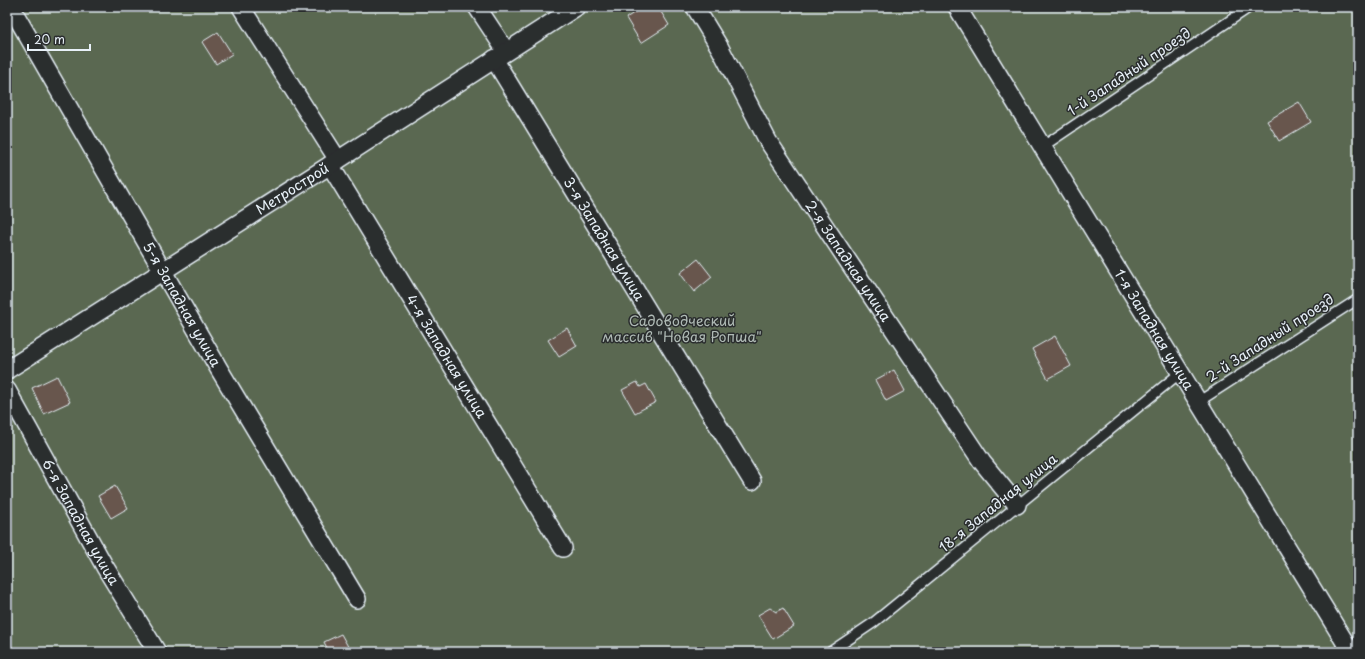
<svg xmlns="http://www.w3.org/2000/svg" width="1365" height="659" font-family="'Playpen Sans',sans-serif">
<rect width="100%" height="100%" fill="#2a2d2e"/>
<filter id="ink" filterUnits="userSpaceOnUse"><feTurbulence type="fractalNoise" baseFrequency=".025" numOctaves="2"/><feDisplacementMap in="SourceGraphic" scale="8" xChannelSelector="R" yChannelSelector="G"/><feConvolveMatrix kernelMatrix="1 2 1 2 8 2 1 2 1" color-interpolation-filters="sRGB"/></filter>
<g filter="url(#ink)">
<!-- green -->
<rect fill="#5a6851" stroke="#a1aca4" x="7" y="7" width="1351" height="645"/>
<!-- building -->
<g fill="#67574e" stroke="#e8f1f8">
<polygon points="643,7 658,7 669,25 641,43 626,18"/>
<polygon points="218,32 232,54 216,64 202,42"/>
<polygon points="1299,102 1311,122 1279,141 1267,121"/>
<polygon points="698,259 712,277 694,292 680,273"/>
<polygon points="567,328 577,346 559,357 548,340"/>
<polygon points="1055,336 1071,366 1048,379 1032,349"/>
<polygon points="894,370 905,391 886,401 875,380"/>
<polygon points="57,376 70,402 44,414 32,388"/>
<polygon points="637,382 640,387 646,384 656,402 635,413 622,390"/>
<polygon points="115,486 128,508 111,518 98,496"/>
<polygon points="770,608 776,612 783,608 794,626 773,639 758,615"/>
<polygon points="341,634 351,652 329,652 324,642"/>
</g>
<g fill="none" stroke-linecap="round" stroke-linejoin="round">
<defs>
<g id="lane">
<polyline points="1042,147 1250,7"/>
<polyline points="1198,402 1358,299"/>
<polyline points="830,652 873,623 1180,373"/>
</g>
<g id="street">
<path id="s1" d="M 11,7 L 219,369 L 357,599"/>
<polyline points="241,7 338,160"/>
<polyline points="477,7 506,51"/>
<path id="s2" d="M 695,7 L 720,48 L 768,141 L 982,462 L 1017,505"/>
<path id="s3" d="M 957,7 L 1351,652"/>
<path id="s4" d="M 494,59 L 752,481"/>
<path id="s5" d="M 330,165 L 563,548"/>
<path id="s6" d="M 7,370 L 338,160 L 576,7"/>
<path id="s7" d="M 7,390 L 105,567 L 157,652"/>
</g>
</defs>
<!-- lane casing -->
<use href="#lane" stroke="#e8f1f8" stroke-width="12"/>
<!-- street casing -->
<use href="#street" stroke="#e8f1f8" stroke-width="20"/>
<!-- lane -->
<use href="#lane" stroke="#2a2d2e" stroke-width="9"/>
<!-- street -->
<use href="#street" stroke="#2a2d2e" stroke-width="17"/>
</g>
</g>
<g text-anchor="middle" stroke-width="3" stroke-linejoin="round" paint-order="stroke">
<!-- street labels -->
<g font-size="14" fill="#e8f1f8" stroke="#2a2d2e">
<text transform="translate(1129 72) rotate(-34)" y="5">1-й Западный проезд</text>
<text dy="5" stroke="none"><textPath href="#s6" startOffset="338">Метрострой</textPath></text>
<text dy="5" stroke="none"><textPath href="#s4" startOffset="211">3-я Западная улица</textPath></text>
<text dy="5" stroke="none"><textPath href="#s2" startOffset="297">2-я Западная улица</textPath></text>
<text dy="5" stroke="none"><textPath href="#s1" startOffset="343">5-я Западная улица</textPath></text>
<text dy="5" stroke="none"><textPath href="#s3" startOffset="378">1-я Западная улица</textPath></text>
<text transform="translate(1270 338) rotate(-33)" y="5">2-й Западный проезд</text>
<text dy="5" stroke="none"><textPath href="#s5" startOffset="224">4-я Западная улица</textPath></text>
<text transform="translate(998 503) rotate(-39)" y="5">18-я Западная улица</text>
<text dy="5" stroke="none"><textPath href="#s7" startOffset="151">6-я Западная улица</textPath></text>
</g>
<!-- park labels -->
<g font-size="14" fill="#afbab5" stroke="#2a2d2e">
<text x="682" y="326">Садоводческий<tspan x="682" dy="16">массив "Новая Ропша"</tspan></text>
</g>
</g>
<!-- margin -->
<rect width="1365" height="659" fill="none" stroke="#2a2d2e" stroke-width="24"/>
<rect x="12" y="12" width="1341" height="635" fill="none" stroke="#e8f1f8" stroke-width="1.5" filter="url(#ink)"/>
<!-- scale -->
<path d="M28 44v6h62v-6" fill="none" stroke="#e8f1f8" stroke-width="2"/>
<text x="34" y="44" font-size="12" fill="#e8f1f8" stroke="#2a2d2e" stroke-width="3" paint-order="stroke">20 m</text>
</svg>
